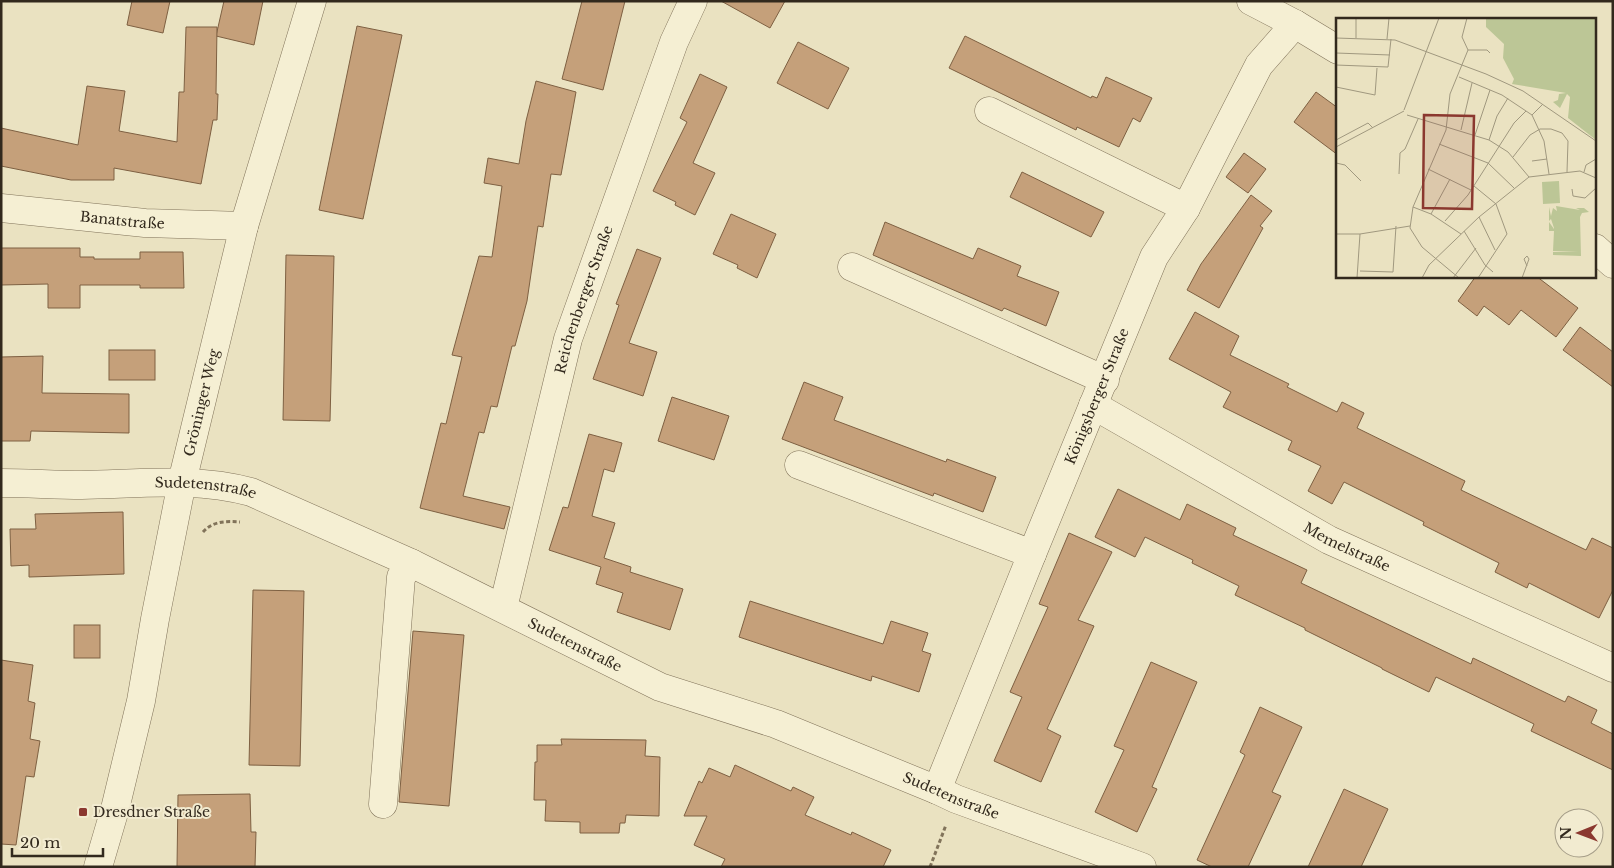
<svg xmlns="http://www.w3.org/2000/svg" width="1614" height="868" font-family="'Libre Baskerville',serif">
<rect width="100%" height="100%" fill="#eae2c1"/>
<!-- building -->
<g fill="#c5a07a" stroke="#7e6042">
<polygon points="132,1 170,1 163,33 127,25"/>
<polygon points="224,1 263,1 254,45 216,36"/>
<polygon points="582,1 625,1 603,90 562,79"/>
<polygon points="721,1 785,1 770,28"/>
<polygon points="357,26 402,35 363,219 319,210"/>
<polygon points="186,27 217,27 216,94 218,94 217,120 213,120 201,184 114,168 114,180 71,180 1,166 1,128 78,145 87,86 125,91 119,131 177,142 179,92 184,92"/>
<polygon points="965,36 1091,98 1092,96 1097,98 1106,77 1152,98 1140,122 1133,118 1119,147 1077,127 1076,130 949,68"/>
<polygon points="798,42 849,68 828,109 777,83"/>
<polygon points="700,74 727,87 693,163 715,173 695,215 675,205 676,202 653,191 687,122 680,118"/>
<polygon points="536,81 576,92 561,175 551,174 543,227 538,226 527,301 515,346 512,346 497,407 491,406 484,433 479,432 463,496 510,507 504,529 420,508 441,423 446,424 462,357 452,355 479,256 492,257 502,186 484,183 488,158 519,164 526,121"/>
<polygon points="1316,92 1338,108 1338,155 1294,122"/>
<polygon points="1244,153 1266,169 1248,193 1226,177"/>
<polygon points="1022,172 1104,212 1091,237 1010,197"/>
<polygon points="1251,195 1272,211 1260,226 1263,228 1219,308 1187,290 1201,264"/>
<polygon points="731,214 776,234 757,278 737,268 738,265 713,254"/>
<polygon points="885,222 973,259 978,248 1021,266 1017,276 1059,292 1046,326 1004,308 1002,311 873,255"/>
<polygon points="1,248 80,248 80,257 94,257 94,259 140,259 140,252 183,252 184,288 140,288 140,285 80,285 80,308 48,308 48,284 1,285"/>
<polygon points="637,249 661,258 629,343 657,352 643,396 593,379 619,305 616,304"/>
<polygon points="286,255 334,256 330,421 283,420"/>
<polygon points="1476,276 1536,276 1578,308 1556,337 1521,310 1509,325 1484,306 1477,316 1458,301"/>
<polygon points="1195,312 1239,336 1230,355 1289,384 1287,387 1337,412 1342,402 1364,413 1357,428 1465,481 1461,490 1586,550 1592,538 1613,548 1613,590 1599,618 1529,583 1527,588 1495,572 1499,563 1423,525 1424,522 1344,482 1332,504 1308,491 1321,466 1288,450 1292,441 1223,407 1231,392 1169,359"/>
<polygon points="1580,327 1613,352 1613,387 1563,350"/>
<rect x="109" y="350" width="46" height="30"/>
<polygon points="43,356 42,393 129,394 129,433 31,431 30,441 1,441 1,357"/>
<polygon points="804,382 843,397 834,420 946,462 947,459 996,477 983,512 934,493 933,496 782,439"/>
<polygon points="672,397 729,416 714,460 658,441"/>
<polygon points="589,434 622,443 614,472 604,469 592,516 615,523 604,558 631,567 630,572 683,589 670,630 617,612 623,593 596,584 601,567 549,550 563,507 568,508"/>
<polygon points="1118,489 1180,520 1187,504 1236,528 1233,535 1307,570 1301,583 1471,664 1473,658 1565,702 1568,696 1597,710 1591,723 1613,734 1613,770 1531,731 1534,724 1436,677 1429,692 1382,669 1382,668 1305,630 1305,628 1235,595 1239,586 1192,563 1193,560 1145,537 1135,557 1095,537"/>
<polygon points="123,512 124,574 29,577 29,565 11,566 10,529 36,529 35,514"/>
<polygon points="1069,533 1112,552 1078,620 1094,626 1047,729 1061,736 1041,782 994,761 1022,697 1010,692 1048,607 1039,604"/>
<polygon points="253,590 304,591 300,766 249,765"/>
<polygon points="750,601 883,644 891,621 928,633 922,651 931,654 919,692 872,676 871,681 739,637"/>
<rect x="74" y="625" width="26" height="33"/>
<polygon points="413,631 464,635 449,806 399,802"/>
<polygon points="1,660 33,665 28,701 35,703 30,739 40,741 34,777 26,776 16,845 1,844"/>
<polygon points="1151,662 1197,682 1152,787 1157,789 1137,832 1095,812 1124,750 1114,746"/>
<polygon points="1260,707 1302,727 1272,792 1281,796 1248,867 1212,867 1197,860 1245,755 1240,752"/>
<polygon points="561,739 646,740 645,756 660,757 659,816 626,815 625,823 620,823 619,833 580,833 580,822 545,821 546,800 534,800 535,762 537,762 537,745 562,745"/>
<polygon points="735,765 791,791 793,787 814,797 805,815 851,835 852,832 891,850 883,867 721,867 725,859 694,845 707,816 684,816 699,781 702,783 709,768 730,777"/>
<polygon points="1344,789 1388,809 1361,867 1308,867"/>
<polygon points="250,794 251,832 256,832 255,867 177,867 178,795"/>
</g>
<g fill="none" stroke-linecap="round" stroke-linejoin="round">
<defs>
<g id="minor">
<polyline points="1251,1 1295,24 1338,50"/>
<polyline points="989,111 1186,208"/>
<path id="s1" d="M 1,208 L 145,223 L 244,226"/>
<polyline points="1595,248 1613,264"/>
<polyline points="852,267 1105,380"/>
<path id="s2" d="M 1093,405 L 1329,540 L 1613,668"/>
<polyline points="799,465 1032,554"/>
<path id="s3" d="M 1,483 C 28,483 55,485 82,485 C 140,484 194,477 251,492 L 411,563 L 660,687 L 776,724 L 937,790 L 956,799 L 1142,867"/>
<path id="s4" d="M 503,608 L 568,339 L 674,42 L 693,1"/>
<path id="s5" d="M 937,790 L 1032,554 L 1154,257 L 1186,208 L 1259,65 L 1295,24"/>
<polyline points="383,804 401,577 411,563"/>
<path id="s6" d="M 98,867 L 115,809 L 141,701 L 155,619 L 182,482 L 244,226 L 312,1"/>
</g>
</defs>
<!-- minor casing -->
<use href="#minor" stroke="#81735a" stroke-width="29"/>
<!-- path -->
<g stroke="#81735a" stroke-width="3" stroke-dasharray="4 2.5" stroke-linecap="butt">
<path d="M 203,532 C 213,521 226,521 240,522"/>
<polyline points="930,867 946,825"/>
</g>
<!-- minor -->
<use href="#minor" stroke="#f5efd3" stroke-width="28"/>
</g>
<!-- markers -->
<rect fill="#8b382f" stroke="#f2ebd0" stroke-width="2" x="78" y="807" width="10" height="10" rx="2.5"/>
<g text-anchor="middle" stroke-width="4" stroke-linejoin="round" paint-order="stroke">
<!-- street labels -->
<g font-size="14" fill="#32291d" stroke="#f2ebd0">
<text dy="5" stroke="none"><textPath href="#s1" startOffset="122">Banatstraße</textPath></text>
<text dy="5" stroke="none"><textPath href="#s4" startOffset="319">Reichenberger Straße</textPath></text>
<text dy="5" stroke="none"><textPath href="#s5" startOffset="425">Königsberger Straße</textPath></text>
<text dy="5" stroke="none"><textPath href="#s6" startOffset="476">Gröninger Weg</textPath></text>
<text dy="5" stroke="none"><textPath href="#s3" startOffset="205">Sudetenstraße</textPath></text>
<text dy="5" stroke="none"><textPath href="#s2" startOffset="291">Memelstraße</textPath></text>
<text dy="5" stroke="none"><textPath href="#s3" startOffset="609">Sudetenstraße</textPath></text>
<text dy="5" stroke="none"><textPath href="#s3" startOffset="1015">Sudetenstraße</textPath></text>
</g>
<!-- poi labels -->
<g font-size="14" fill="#32291d" stroke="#f2ebd0" text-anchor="start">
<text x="93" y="817">Dresdner Straße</text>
</g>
</g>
<!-- overview -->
<g transform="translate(1336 18)">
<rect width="260" height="260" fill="#eae2c1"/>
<path d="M 150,0 L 260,0 L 260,122 L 232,100 L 234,79 L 231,76 L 224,90 L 217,84 L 222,82 L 223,76 L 230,75 L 176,66 L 178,61 L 167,40 L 168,26 L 150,9 ZM 223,163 L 224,185 L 207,186 L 206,164 ZM 220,188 L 244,192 L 240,190 L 248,190 L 253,194 L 246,195 L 244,199 L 245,238 L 217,237 L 217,234 L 242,234 L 217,233 L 218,213 L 213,213 L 213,204 L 218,211 L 218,210 L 215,201 L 213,203 L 213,189 L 215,198 L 217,190 L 221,193 Z" fill="#bcc696"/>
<path fill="none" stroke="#a0987f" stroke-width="1" d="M 0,20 L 59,22 L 150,56 L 187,73 L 260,123M 20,20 L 20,0M 51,21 L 53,0M 132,32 L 151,32 L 154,35M 0,35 L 54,37M 0,47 L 52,49 L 55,21M 123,59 L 166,77 L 196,97 L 208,123 L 213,156M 0,69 L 39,77 L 41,50M 68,92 L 103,0M 71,97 L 153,122 L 172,134 L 193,159M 196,97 L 207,86M 125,112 L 136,65M 139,117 L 154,72M 0,122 L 32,105 L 37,110M 153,122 L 161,98 L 172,80M 103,126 L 152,145 L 178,170M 0,129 L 68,93M 177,139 L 194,117 L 204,111 L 215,111 L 226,115 L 232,123 L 231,154M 196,143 L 211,141M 0,145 L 9,147 L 25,163M 92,151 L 135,172M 248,154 L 250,147 L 260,141M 63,156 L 64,135 L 69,131 L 82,101M 138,168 L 160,186 L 171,216M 236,171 L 237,178 L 249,180 L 260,170M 77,189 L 95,196 L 125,216M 95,196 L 114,161M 143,199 L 159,232M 109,203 L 132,177 L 178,105 L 190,93M 128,213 L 149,247 L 157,254M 0,216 L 24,216 L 74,208M 24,253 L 57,254 L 60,208M 21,260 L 24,216M 86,260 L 93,247 L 143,199 L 193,159 L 244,153 L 260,160M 117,260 L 140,230M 123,260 L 86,229 L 74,210 L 77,189 L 110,112 L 114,76 L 132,32 L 126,19 L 131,0M 142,260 L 171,216M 186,260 L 193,241 L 191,238 L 188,241 L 191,248"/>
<path fill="#8b382f" fill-opacity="0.15" stroke="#8b382f" stroke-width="2.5" d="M 88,97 L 138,98 L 136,191 L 87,190 Z"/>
<rect width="260" height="260" fill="none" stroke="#32291d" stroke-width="2.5"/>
</g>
<!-- border -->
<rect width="1614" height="868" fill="none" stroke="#32291d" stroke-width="5"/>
<!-- north arrow -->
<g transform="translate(1579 833) rotate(269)"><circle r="24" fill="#f2ebd0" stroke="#a59d88"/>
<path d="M0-4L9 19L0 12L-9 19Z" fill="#8b382f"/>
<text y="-8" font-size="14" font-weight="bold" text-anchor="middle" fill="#32291d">N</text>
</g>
<!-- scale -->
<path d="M12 848v8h91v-8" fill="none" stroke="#32291d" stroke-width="2.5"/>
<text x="20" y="848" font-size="15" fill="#32291d" stroke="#f2ebd0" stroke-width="4" paint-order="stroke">20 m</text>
</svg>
